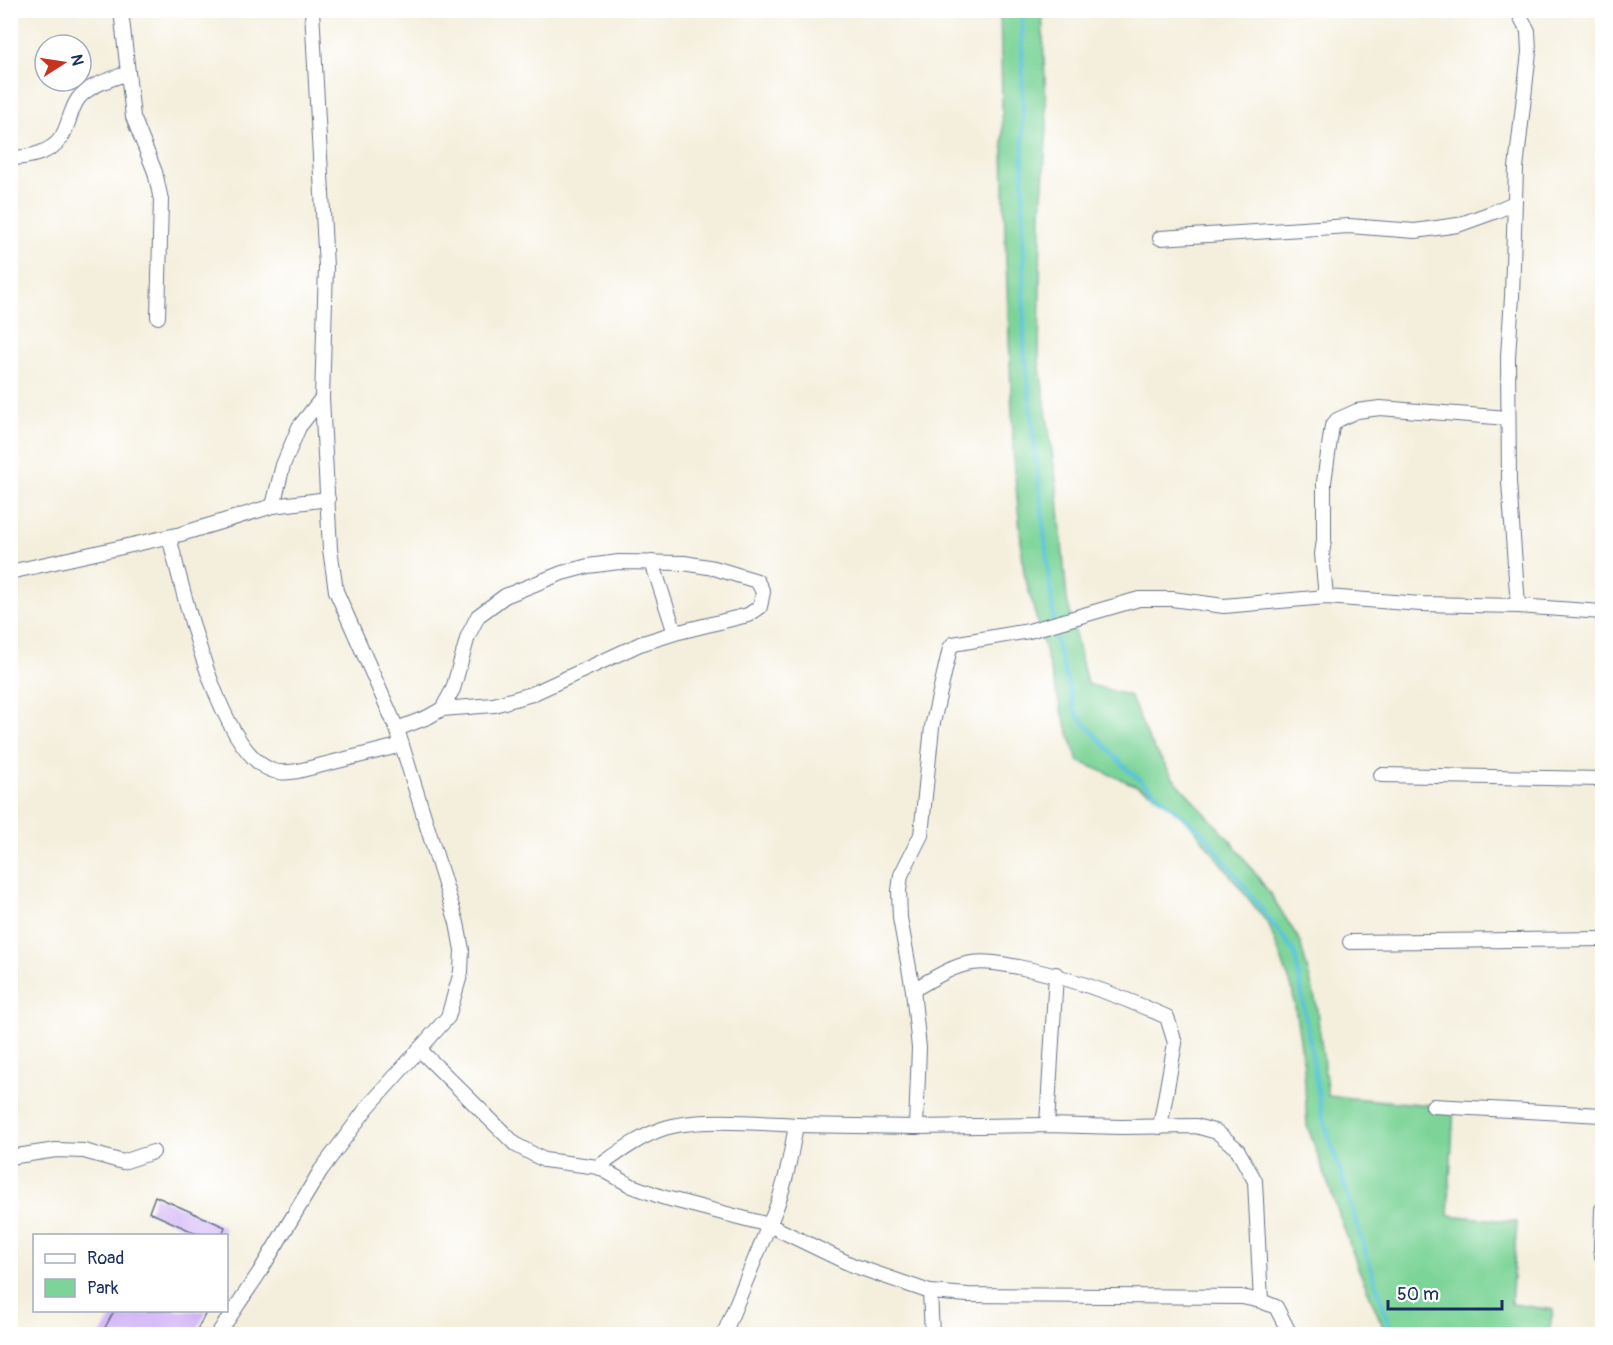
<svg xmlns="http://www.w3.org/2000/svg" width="1613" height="1345" font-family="Pangolin,sans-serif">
<rect width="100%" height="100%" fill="#fff"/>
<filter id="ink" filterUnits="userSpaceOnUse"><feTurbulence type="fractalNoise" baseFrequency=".0167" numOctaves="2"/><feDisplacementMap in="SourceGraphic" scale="12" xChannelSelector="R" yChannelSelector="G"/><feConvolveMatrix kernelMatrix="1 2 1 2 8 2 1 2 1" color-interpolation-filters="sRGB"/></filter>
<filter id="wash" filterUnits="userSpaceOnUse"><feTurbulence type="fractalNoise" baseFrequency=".008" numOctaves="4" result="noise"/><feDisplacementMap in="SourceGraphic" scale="24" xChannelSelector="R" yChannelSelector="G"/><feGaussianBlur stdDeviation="1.35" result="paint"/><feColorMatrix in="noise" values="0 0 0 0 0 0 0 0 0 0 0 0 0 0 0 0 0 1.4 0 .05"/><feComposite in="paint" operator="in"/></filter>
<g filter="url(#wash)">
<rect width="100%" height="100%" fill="#f4efdd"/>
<!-- green -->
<polygon fill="#7dd498" stroke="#4c827b" stroke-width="1.5" points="1000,11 1042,11 1047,128 1041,212 1039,361 1057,487 1067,600 1087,684 1130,696 1149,740 1173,778 1234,845 1271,895 1300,941 1316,1003 1328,1096 1454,1107 1448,1215 1517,1222 1511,1304 1553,1310 1549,1334 1386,1334 1359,1270 1307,1125 1304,1066 1292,988 1269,925 1188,821 1151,792 1078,761 1061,709 1024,573 1014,464 1005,234"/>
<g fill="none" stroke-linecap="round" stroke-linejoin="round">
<!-- stream -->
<polyline stroke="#5cc4d9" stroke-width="4.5" points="1022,10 1024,346 1056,641 1076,714 1127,769 1205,835 1295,953 1322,1115 1392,1334"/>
</g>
<g id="blocks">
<!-- building -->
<g fill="#cfb1f5">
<polygon points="155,1196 225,1227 222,1236 202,1236 149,1212"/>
<polygon points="114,1311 207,1311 194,1335 101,1335"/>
</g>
</g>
</g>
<g filter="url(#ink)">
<use href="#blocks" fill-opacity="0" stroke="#67728a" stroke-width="1.5"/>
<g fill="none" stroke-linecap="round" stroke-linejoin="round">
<defs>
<g id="minor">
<polyline points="1517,10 1528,31 1529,52 1516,168 1512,297 1508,356 1509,482 1518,606"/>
<polyline points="128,73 133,117 155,172 161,200 158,317"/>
<path d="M 10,158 C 27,158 51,153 61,138 C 69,126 70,110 78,99 C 88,85 112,79 128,73 L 121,10"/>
<polyline points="1160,238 1349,226 1415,231 1458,225 1494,212 1514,203"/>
<polyline points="273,506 283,465 299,427 322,398"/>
<path d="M 169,537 C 183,589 218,750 271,770 C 280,774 289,772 298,771 L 402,745"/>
<polyline points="652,562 675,633"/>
<polyline points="10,572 181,534 273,506 328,499"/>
<polyline points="1326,597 1322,554 1324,540 1324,482 1332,426 1337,420 1357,411 1380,408 1508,418"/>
<polyline points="397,729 428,717 442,709 453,689 468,636 478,616 505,596 562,573 588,566 619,562 684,563 714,568 757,581 763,592 760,607 748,615 675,633 640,644 532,694 494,705 442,709"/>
<polyline points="1381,775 1602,779"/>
<polyline points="1350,942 1602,939"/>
<path d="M 913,990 C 931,980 951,966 972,963 C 987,961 1002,964 1018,967 C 1070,977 1118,995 1167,1017 L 1175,1043 L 1160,1127"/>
<path d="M 419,1049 L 516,1145 L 544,1160 L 598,1167 L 632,1186 L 662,1197 L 769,1225 C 784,1193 790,1160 796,1125 C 759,1123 696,1117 662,1129 C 639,1137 618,1153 598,1167"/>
<polyline points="1433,1106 1602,1115"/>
<polyline points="796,1125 916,1127 1047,1125 1121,1127 1196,1126 1217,1132 1237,1149 1255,1181 1261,1301"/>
<polyline points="1047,1125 1056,974"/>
<polyline points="916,1127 919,1048 913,990 900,918 899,891 901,875 921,835 932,727 950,648 953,644 1029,631 1139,599 1172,599 1224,606 1326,597 1421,604 1518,606 1602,612"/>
<polyline points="10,1157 56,1150 84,1151 123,1162 153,1152"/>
<polyline points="1602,1209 1601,1249 1602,1256"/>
<polyline points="930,1292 932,1334"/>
<polyline points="218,1334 259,1273 321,1170 367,1108 448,1017 461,972 462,950 457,923 397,729 336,591 330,549 322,398 326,267 312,10"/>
<polyline points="724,1334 769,1225 852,1265 930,1292 968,1295 1242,1297 1261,1301 1276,1307 1290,1334"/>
</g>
</defs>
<!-- minor casing -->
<use href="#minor" stroke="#67728a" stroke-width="16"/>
<!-- minor -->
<use href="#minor" stroke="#fff" stroke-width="14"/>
</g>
</g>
<!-- margin -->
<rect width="1613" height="1345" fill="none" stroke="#fff" stroke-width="36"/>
<!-- legend -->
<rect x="33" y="1234" width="195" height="78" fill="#ffffff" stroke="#a4acbf" stroke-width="1.5"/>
<rect x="45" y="1254" width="30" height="9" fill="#ffffff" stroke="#a4acbf" stroke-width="1.5"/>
<text x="87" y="1264" font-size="18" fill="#1b2f5e">Road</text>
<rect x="45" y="1279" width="30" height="18" fill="#7dd498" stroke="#a4acbf" stroke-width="1.5"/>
<text x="87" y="1294" font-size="18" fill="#1b2f5e">Park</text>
<!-- north arrow -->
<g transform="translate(63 63) rotate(78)"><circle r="28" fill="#ffffff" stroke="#a4acbf" stroke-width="1.5"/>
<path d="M0-4.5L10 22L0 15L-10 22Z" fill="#c8321e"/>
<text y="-9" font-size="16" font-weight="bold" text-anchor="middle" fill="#1b2f5e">N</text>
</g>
<!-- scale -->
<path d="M1388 1300v9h114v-9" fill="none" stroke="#1b2f5e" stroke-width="3"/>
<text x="1397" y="1300" font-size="18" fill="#1b2f5e" stroke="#ffffff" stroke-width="4.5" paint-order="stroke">50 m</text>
</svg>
